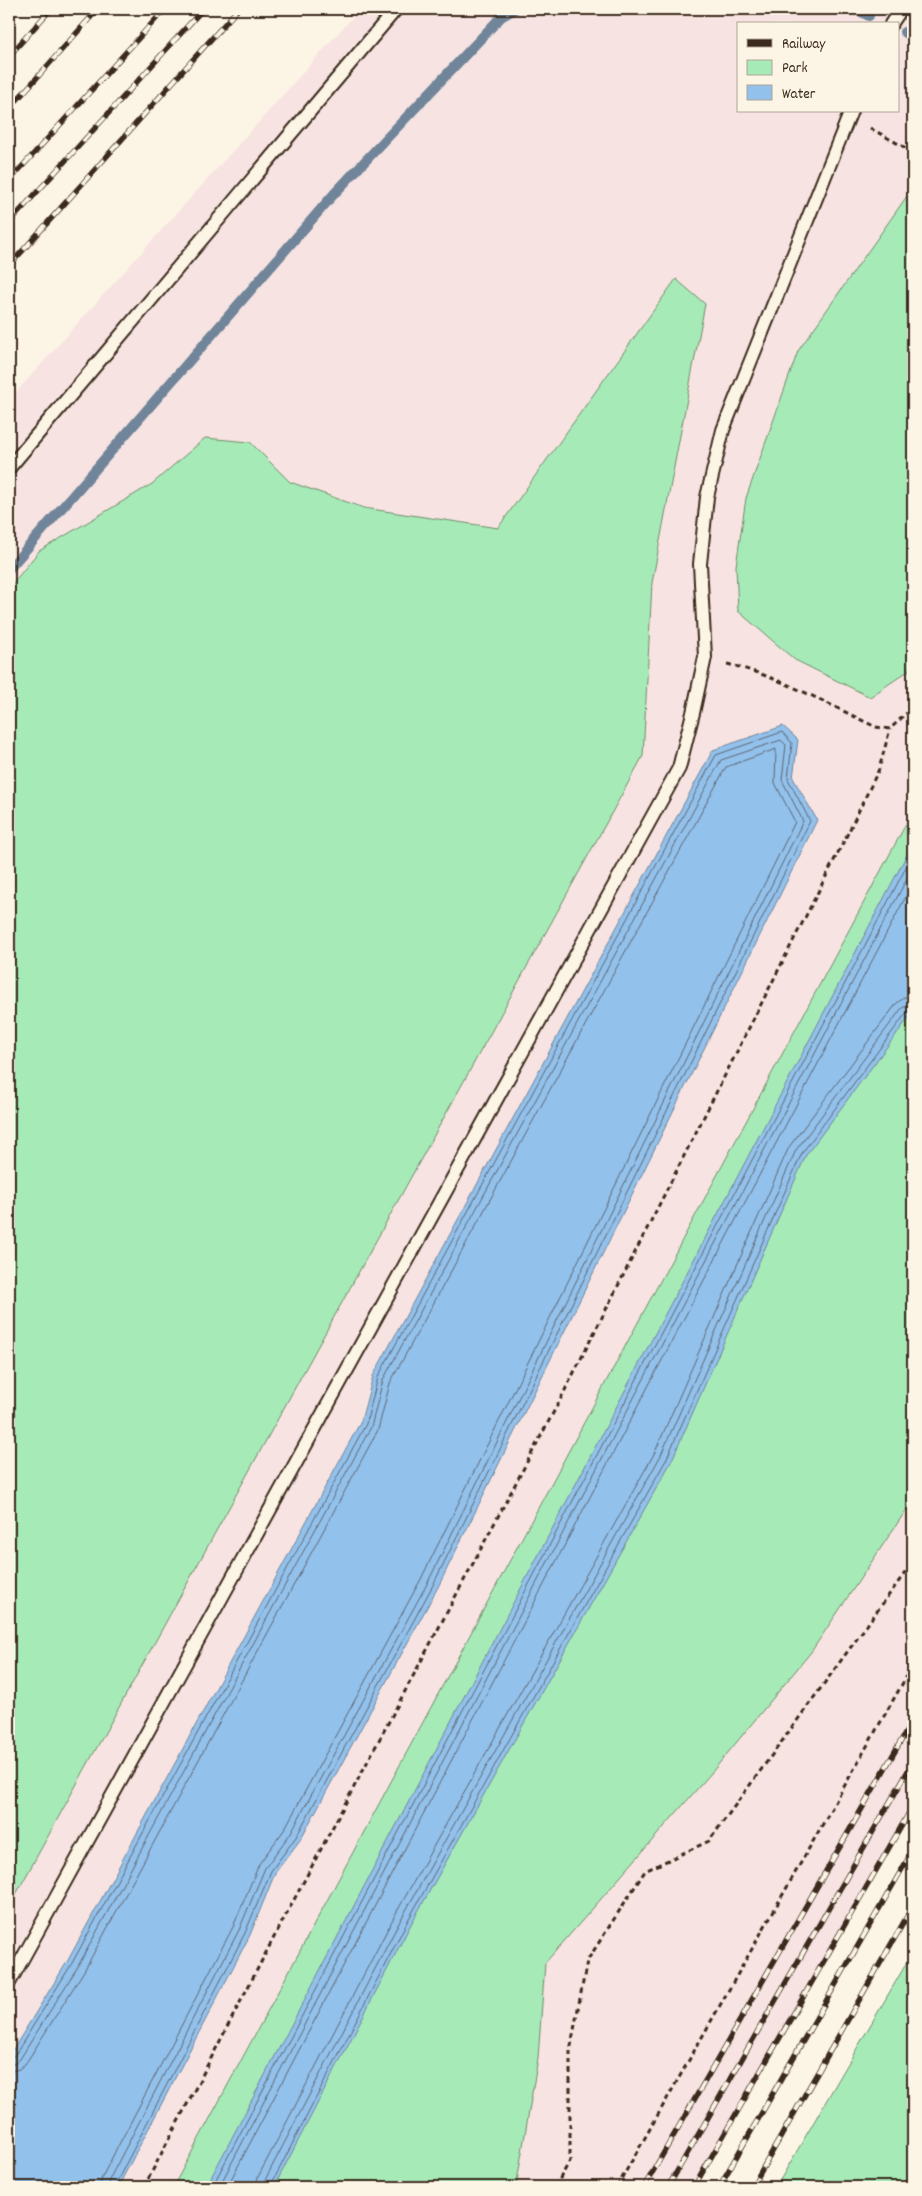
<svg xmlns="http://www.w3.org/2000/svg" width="922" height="2196" font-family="Dekko,sans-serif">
<rect width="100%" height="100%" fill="#fcf5e5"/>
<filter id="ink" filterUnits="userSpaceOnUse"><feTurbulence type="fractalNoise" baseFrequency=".02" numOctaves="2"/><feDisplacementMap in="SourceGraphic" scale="10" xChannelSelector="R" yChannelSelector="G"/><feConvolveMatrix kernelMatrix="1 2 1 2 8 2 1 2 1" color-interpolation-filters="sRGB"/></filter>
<g filter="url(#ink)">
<!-- built -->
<path fill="#f7e3e1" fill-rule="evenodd" d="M 360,9 L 913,9 L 913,1804 L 692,2187 L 9,2187 L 9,400 ZM 738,24 L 898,24 L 898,111 L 738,111 Z"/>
<!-- green -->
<g fill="#a6ebb7" stroke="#708a6a">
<polygon points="907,196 913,199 913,661 908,671 870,697 795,660 738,611 736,566 746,498 798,351"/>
<polygon points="676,279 705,304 652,583 643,756 9,1907 9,588 39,551 152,484 205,438 250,442 290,482 364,508 498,528"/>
<polygon points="913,811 913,1500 811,1652 712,1772 545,1963 538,2058 516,2187 173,2187"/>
<polygon points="913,1952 913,2187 776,2187"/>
</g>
<!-- water -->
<g fill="#92c1ec" stroke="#6f859a">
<polygon points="783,726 798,740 793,778 817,820 438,1587 300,1840 275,1873 250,1935 118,2187 9,2187 9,2056 67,1962 361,1421 373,1376 713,750"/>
<polygon points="913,843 913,1012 806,1155 671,1462 411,1924 274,2187 206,2187"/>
</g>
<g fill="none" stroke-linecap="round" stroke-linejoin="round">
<!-- shore -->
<g stroke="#5e6670" stroke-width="1">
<polyline points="9,2058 15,2055 71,1965 366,1424 378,1377 716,755 782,732 792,743 788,779 810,821 433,1585 296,1837 271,1871 245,1933 114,2187"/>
<polyline points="9,2064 16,2063 20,2059 77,1968 371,1427 383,1380 721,760 781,740 786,745 782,780 803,821 428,1582 290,1834 265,1868 239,1930 109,2180 108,2187"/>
<polyline points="9,2072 19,2069 26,2063 84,1971 378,1430 390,1383 726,767 776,749 775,783 795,822 421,1579 284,1830 259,1864 233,1927 102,2177 100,2187"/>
<polyline points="212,2187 913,854"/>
<polyline points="219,2187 913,867"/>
<polyline points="227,2187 913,883"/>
<polyline points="256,2187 258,2177 395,1915 654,1454 789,1147 897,1003 905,997 913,996"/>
<polyline points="264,2187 265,2180 401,1919 660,1457 796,1150 902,1008 913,1003"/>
<polyline points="270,2187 407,1922 666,1460 802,1153 907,1012 913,1009"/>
</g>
<!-- stream -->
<g stroke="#6f859a" stroke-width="10">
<polyline points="856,9 869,16"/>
<polyline points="904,32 913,37"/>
<polyline points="9,569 334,194 501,17 515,9"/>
</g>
<defs>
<g id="service">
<polyline points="891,24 901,9"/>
<polyline points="9,468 396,9"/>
<polyline points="9,1983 679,768 693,713 705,657 700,564 707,497 723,430 851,111"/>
</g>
</defs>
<!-- service casing -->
<use href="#service" stroke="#3b2a1e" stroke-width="16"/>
<!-- path -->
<g stroke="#3b2a1e" stroke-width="3" stroke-dasharray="5 4" stroke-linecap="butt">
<polyline points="870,128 913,152"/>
<path d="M 727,664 C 779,676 827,704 876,727 L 890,729 L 913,707"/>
<polyline points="144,2187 271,1943 560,1400 849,831 879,769 890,729"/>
<polyline points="555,2187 570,2161 570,2051 587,1961 645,1871 709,1841 913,1562"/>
<polyline points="617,2187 913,1665"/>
</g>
<!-- service -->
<use href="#service" stroke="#fcf5e5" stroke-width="12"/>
<defs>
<g id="rail">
<polyline points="9,10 10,9"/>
<polyline points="9,56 51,9"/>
<polyline points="9,109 98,9"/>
<polyline points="9,181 165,9"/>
<polyline points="9,223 203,9"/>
<polyline points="9,266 238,9"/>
<polyline points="644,2187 913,1720"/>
<polyline points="668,2187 913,1762"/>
<polyline points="694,2187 913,1806"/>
<polyline points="719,2187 913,1850"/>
<polyline points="752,2187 913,1906"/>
</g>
</defs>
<!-- rail casing -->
<use href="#rail" stroke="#3b2a1e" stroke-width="5.5"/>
<!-- rail -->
<use href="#rail" stroke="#fcf5e5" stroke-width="4" stroke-dasharray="11" stroke-linecap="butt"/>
</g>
</g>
<!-- margin -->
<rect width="922" height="2196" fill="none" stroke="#fcf5e5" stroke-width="30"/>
<rect x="15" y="15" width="892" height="2166" fill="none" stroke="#3b2a1e" stroke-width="2" filter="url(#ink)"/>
<!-- legend -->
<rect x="737" y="22" width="162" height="90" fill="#fcf5e5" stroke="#afa495"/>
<rect x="747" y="39" width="25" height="8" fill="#3b2a1e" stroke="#afa495"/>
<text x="782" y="48" font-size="15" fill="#3b2a1e">Railway</text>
<rect x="747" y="60" width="25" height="15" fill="#a6ebb7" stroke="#afa495"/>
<text x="782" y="72" font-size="15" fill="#3b2a1e">Park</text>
<rect x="747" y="85" width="25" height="15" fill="#92c1ec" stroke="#afa495"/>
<text x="782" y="98" font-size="15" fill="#3b2a1e">Water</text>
</svg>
